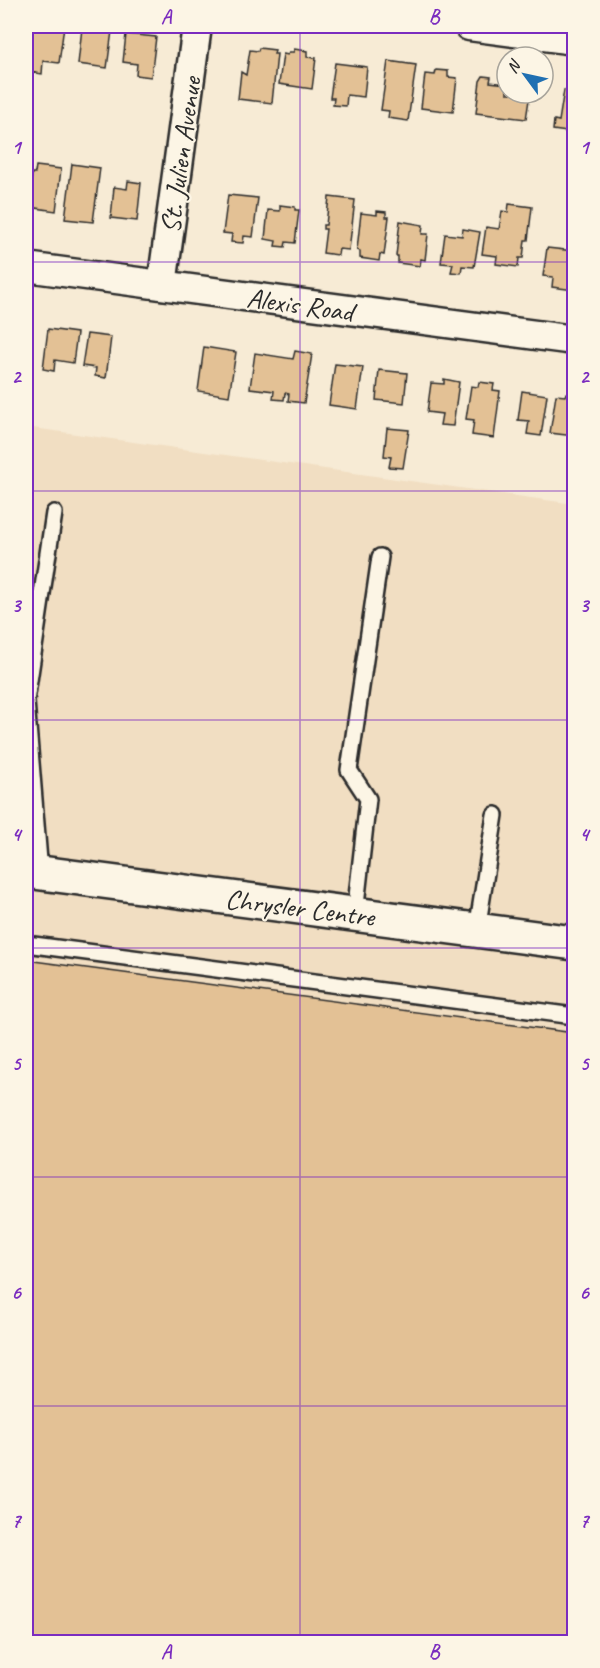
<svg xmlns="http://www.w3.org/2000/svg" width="600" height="1668" font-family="Caveat,sans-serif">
<rect width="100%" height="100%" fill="#f7ebd5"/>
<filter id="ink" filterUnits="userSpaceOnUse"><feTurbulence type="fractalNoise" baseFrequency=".0167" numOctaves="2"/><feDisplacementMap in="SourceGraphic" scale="12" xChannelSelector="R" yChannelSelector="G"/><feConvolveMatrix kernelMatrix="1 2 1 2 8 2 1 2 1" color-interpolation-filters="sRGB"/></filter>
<g filter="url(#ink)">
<!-- built -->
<polygon fill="#f1dec2" points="26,427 574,504 574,1642 26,1642"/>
<!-- building -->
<g fill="#e3c195" stroke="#2b2b2b" stroke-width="1.5">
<polygon points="33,26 64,26 59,63 43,61 42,74 30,72 32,60 29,59"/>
<polygon points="82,28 112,31 107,68 78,64"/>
<polygon points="126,34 156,37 151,77 136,75 137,64 123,62"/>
<polygon points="259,48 275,50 274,54 277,54 272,103 238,99 241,72 246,75 250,50 258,51"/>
<polygon points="294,49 307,51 307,57 316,58 312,89 279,84 283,54 288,55 289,52 294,52"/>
<polygon points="388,61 416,65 408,121 388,118 389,111 381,110"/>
<polygon points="335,63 367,67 364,97 347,95 346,106 333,105 334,98 330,98"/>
<polygon points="436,70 448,71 448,77 457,78 453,112 421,108 425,74 435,75"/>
<polygon points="483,76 491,77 490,82 507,84 507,93 530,93 526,119 476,113 480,81"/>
<polygon points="564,90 574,92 574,133 553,130 554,120 559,121"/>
<polygon points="72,164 100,168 93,222 65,219"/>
<polygon points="36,166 61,169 56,211 29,207 32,173 35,173"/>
<polygon points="128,181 141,183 137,221 111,218 114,187 127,189"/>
<polygon points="228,195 258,198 253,237 244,236 243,243 231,242 232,234 223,233"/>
<polygon points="329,197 355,200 349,250 339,249 338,255 323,253 326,229 323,229 323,225 326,225"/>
<polygon points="509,204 532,207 528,240 525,240 523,258 519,258 518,267 496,264 497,256 482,254 486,227 499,229 502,211 508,212"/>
<polygon points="280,205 295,207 295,210 299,210 295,243 286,242 285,247 275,246 276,241 265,239 268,210 280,211"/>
<polygon points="377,211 386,212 386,217 389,217 384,255 380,254 379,261 360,258 360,251 357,250 361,213 377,215"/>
<polygon points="400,221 423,225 422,234 428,234 425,260 421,259 420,266 398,263 398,256 396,256"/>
<polygon points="463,229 480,232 474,267 462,266 461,273 451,272 453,264 441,263 445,234 462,236"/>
<polygon points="547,248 574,251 574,290 552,287 553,277 543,276"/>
<polygon points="48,329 77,333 73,363 55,360 54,371 43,369"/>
<polygon points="87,334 111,337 106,378 95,376 96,368 82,366"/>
<polygon points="204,347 236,352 229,396 198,391"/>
<polygon points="295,351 312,354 304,403 288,401 289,394 285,393 284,400 273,399 274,391 250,388 255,353 293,359"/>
<polygon points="335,364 363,367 357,409 329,405"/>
<polygon points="379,370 407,373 404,403 376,400"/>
<polygon points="444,379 459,382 453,426 440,425 442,414 427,412 431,383 444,384"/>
<polygon points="479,382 494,384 493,390 500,391 494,438 472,435 474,420 466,419 471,386 478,387"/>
<polygon points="522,391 547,395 541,436 527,434 529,421 518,420"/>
<polygon points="566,393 574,394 574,426 573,430 574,431 574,436 550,433 556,395 565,396"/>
<polygon points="387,428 409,430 403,468 389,467 391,457 384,456"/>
<polygon points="26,960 574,1033 574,1642 26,1642"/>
</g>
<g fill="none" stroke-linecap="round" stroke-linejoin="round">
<defs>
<g id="lane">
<polyline points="40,873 26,701 54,513"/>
<polyline points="355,914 368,799 349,770 380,557"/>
<polyline points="477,930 495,815"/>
<polyline points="26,944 574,1016"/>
</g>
<g id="street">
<polyline points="469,26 574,40"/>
<polyline points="26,267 574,340"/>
<polyline points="162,285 197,26"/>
</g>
<polyline id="secondary" points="26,871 574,943"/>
</defs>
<!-- lane casing -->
<use href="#lane" stroke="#2b2b2b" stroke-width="20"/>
<!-- street casing -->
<use href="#street" stroke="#2b2b2b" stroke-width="33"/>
<!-- secondary casing -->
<use href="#secondary" stroke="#2b2b2b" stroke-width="38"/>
<!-- lane -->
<use href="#lane" stroke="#fcf5e5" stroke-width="15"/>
<!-- street -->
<use href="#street" stroke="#fcf5e5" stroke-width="28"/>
<!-- secondary -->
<use href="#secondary" stroke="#fcf5e5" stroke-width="33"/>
</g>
</g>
<!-- grid -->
<path fill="none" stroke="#7b2cbf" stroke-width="1.5" stroke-opacity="0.55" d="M 300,26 L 300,1642M 26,262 L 574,262M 26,491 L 574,491M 26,720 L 574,720M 26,948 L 574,948M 26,1177 L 574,1177M 26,1406 L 574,1406"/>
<g text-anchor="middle" stroke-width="4.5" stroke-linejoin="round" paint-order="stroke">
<!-- street labels -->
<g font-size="28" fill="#2b2b2b" stroke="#fcf5e5">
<text transform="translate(180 155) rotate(-82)" y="10">St. Julien Avenue</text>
<text transform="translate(300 304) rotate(8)" y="10">Alexis Road</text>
<text transform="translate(300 907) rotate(7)" y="10">Chrysler Centre</text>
</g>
</g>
<!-- margin -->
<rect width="600" height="1668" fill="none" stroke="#fcf5e5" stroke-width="66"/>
<!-- north arrow -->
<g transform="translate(525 75) rotate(303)"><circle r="28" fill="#fcf5e5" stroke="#a8a49b" stroke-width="1.5"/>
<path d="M0-4.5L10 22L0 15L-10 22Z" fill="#1f6fb2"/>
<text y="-9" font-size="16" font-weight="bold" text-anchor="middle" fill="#2b2b2b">N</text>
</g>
<rect x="33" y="33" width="534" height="1602" fill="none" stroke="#7b2cbf" stroke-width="2"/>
<g font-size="20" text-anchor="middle" font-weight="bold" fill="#7b2cbf">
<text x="166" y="23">A</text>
<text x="434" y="23">B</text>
<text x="16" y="154">1</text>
<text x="584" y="154">1</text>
<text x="16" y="383">2</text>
<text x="584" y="383">2</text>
<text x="16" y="612">3</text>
<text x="584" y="612">3</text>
<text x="16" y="841">4</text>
<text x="584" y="841">4</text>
<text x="16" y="1070">5</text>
<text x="584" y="1070">5</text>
<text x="16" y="1299">6</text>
<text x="584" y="1299">6</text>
<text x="16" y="1527">7</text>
<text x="584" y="1527">7</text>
<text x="166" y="1658">A</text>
<text x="434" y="1658">B</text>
</g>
</svg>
